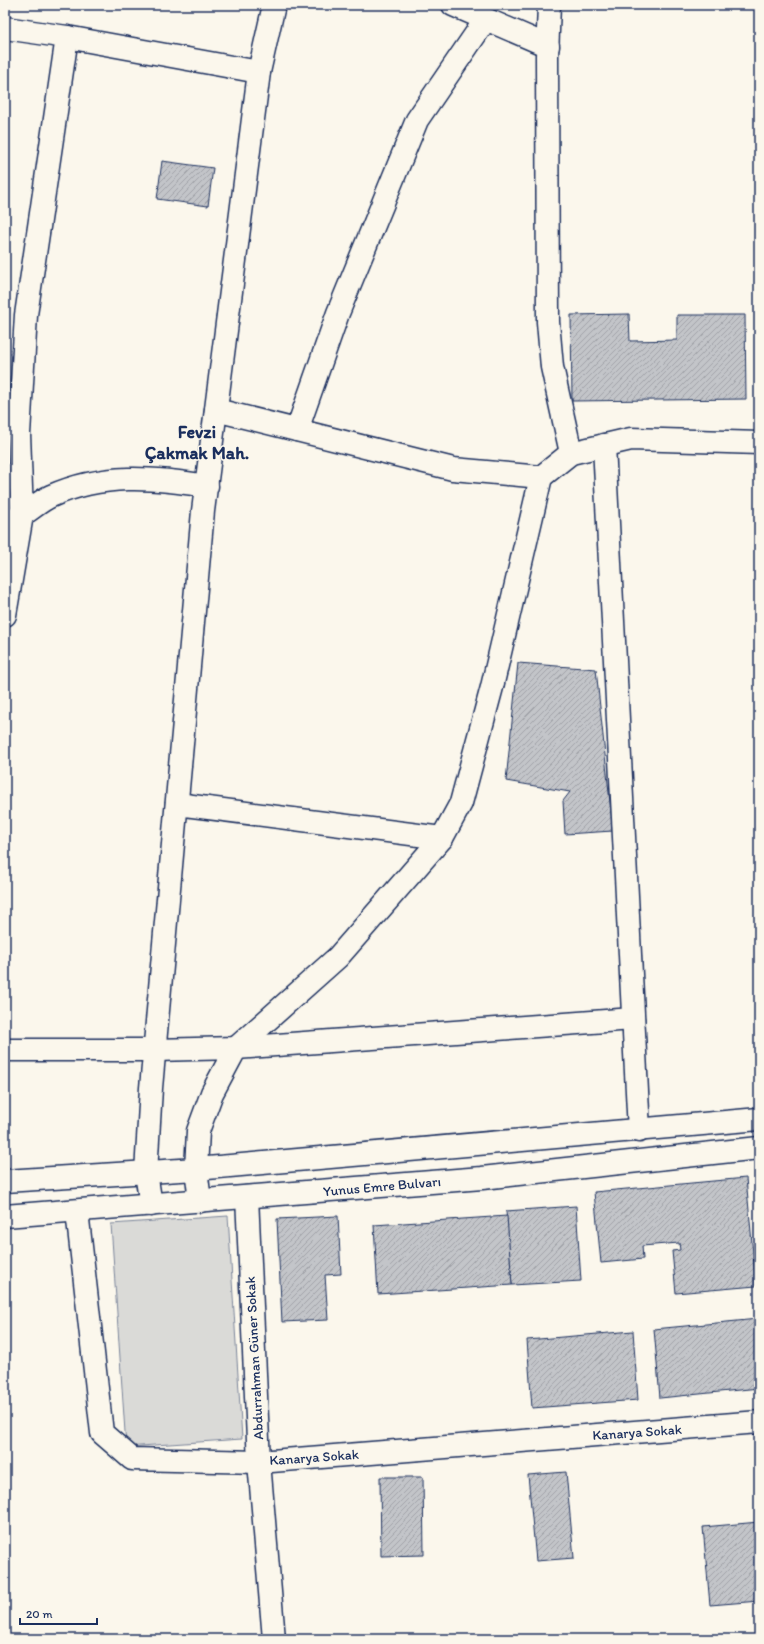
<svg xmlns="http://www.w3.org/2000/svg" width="764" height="1644" font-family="Itim,sans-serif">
<defs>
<pattern id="building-hatch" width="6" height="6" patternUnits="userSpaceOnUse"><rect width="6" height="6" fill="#c3c5c9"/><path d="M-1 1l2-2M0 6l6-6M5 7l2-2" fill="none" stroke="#9ea0a6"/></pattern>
</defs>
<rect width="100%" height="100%" fill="#fbf7ec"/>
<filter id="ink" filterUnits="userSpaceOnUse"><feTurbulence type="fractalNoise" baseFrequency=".025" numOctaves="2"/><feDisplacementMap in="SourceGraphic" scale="8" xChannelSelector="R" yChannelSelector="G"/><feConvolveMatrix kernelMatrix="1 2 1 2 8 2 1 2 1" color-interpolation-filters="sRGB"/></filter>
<g filter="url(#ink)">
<!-- park -->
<polygon fill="#dadad7" stroke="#7a849a" points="228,1216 242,1439 126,1447 111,1224"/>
<!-- building -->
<g fill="url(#building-hatch)" stroke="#1b2f5e">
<polygon points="162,161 213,168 208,206 157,199"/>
<polygon points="629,314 630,341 677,340 677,315 745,315 746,399 572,401 571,315"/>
<polygon points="518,663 596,669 613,831 565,834 563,801 570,792 506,781"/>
<polygon points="746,1178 756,1286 676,1293 672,1251 680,1250 679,1243 642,1246 643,1259 601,1263 594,1192"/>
<polygon points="576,1206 581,1281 512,1285 506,1211"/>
<polygon points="338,1216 341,1274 325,1275 328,1320 282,1322 277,1219"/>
<polygon points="507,1216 512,1285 378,1294 374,1225"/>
<polygon points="758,1319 759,1388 660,1398 654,1329"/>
<polygon points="633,1331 638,1400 532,1408 527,1340"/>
<polygon points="566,1472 574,1558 536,1561 528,1475"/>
<polygon points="380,1477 423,1477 424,1555 381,1556"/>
<polygon points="759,1522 759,1601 710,1605 703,1527"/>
</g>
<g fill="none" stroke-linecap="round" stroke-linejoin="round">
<defs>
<g id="minor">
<polyline points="453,5 548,46"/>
<polyline points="549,5 547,56 548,322 552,367 571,453"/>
<polyline points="5,28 67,37 259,72"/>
<polyline points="216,410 453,469 541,477 571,453 631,439 759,443"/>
<polyline points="297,430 338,313 417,120 486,19"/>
<polyline points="604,445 639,1131"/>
<path d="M 5,521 C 11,519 17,517 22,515 C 32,509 40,501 51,496 C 103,473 152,477 207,486"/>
<polyline points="5,615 22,515 19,434 26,315 67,37"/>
<polyline points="177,804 442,838"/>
<polyline points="5,1050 154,1050 236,1048 633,1019"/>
<polyline points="247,1197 259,1462 274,1639"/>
<polyline points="200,1201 196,1169 198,1131 212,1093 236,1048 338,957 442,838 461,803 492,687 541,477"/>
<polyline points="151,1205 146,1173 151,1088 203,511 259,72 274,5"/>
<polyline points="77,1211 102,1433 132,1459 259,1462 759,1422"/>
</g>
<g id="primary">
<polyline points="5,1181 196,1169 759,1119"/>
<polyline points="5,1216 482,1178 759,1148"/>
</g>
</defs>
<!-- minor casing -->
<use href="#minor" stroke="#1b2f5e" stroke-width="25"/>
<!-- primary casing -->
<use href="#primary" stroke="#1b2f5e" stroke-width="25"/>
<!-- minor -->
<use href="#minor" stroke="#fbf7ec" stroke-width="22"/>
<!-- primary -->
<use href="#primary" stroke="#fbf7ec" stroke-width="22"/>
</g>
</g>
<g text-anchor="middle" stroke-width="3" stroke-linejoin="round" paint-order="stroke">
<!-- street labels -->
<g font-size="14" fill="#1b2f5e" stroke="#fbf7ec">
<text transform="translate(382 1186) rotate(-5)" y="5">Yunus Emre Bulvarı</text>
<text transform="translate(254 1358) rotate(-93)" y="5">Abdurrahman Güner Sokak</text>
<text transform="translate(637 1432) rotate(-4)" y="5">Kanarya Sokak</text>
<text transform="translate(314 1457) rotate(-4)" y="5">Kanarya Sokak</text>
</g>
<!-- district labels -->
<g font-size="18" font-weight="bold" fill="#1b2f5e" stroke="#fbf7ec">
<text x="197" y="438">Fevzi<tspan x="197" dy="21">Çakmak Mah.</tspan></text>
</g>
</g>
<!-- margin -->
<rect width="764" height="1644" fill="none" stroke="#fbf7ec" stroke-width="20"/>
<rect x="10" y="10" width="744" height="1624" fill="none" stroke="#1b2f5e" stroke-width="1.5" filter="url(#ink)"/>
<!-- scale -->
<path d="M20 1618v6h77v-6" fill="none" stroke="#1b2f5e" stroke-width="2"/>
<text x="26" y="1618" font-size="12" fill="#1b2f5e" stroke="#fbf7ec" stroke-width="3" paint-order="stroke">20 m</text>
</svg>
